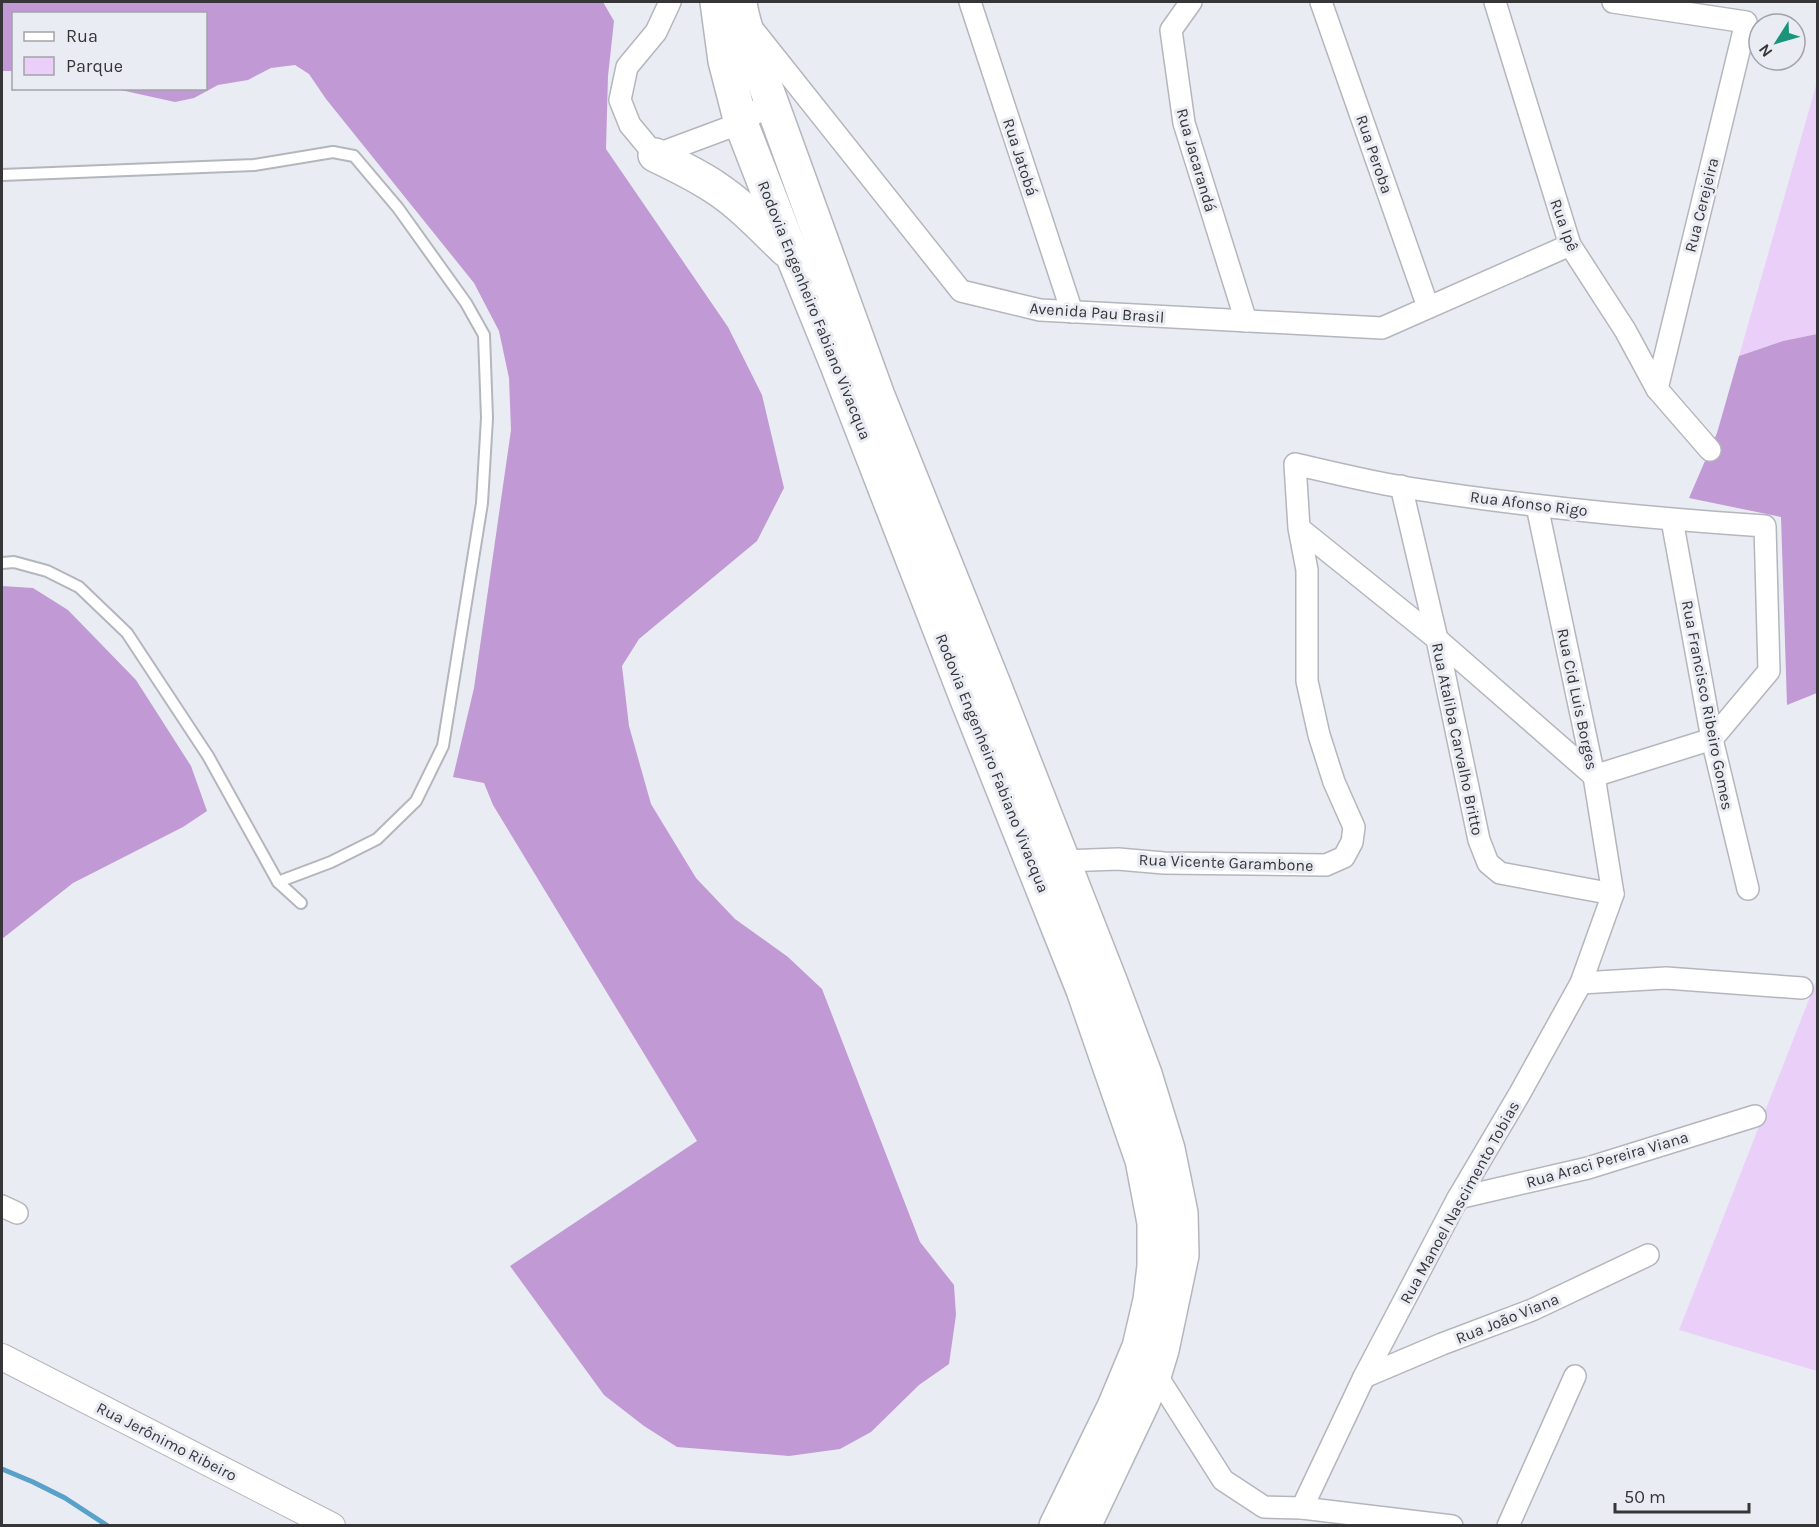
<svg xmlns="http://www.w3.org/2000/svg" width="1819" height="1527" font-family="Karla,sans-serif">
<rect width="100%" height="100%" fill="#eaecf4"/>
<!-- green -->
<g fill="#eacff9">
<polygon points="1817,82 1817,334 1783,341 1739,356"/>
<polygon points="1817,979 1817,1371 1679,1330"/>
</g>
<!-- forest -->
<g fill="#c199d5">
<polygon points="2,2 603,2 614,21 608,76 606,149 728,327 762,395 784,488 757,541 639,639 622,666 629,726 651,804 696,878 735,919 788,957 822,989 920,1242 954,1285 956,1315 949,1364 919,1385 871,1432 840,1449 789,1456 677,1447 644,1426 604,1395 510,1266 697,1141 493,805 484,783 453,777 474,688 511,430 509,378 499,331 474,283 326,99 309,74 295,65 271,68 248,80 218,85 194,98 175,102 116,89 206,88 206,14 14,14 13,71 2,71"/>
<polygon points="1817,334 1817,693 1787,705 1781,517 1689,498 1717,433 1739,356 1783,341"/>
<polygon points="2,586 33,588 68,610 136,680 191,766 207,811 183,827 73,883 2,939"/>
</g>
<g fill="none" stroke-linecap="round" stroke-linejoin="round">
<!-- stream -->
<polyline stroke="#58a1c9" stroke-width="5" points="2,1469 33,1482 65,1498 108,1526"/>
<defs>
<g id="service">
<polyline points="2,175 254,165 333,152 354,156 398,208 466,303 484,335 487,418 482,503 443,746 416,801 377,839 331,862 278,882"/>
<polyline points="2,563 14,562 47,571 79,587 127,633 208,756 278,882 301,903"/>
</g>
<g id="minor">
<polyline points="670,2 656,32 627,67 620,100 630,125 655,155 741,123 757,112 770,97"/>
<polyline points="970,2 1072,312"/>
<polyline points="1191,2 1171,30 1184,123 1246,321"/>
<polyline points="1321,2 1428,307"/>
<polyline points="1495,2 1570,245 1625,330 1657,389 1710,450"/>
<polyline points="1613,2 1746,22 1657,389"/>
<polyline points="755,32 961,291 1040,310 1382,328 1570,245"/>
<polyline points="1401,486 1437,639 1479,840 1488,863 1500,873 1613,894"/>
<polyline points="1672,520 1712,739 1748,889"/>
<path d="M 1063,861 L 1118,859 L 1164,863 L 1326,865 L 1344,857 L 1352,842 L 1354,827 L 1334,782 L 1319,735 L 1307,681 L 1307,570 L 1299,528 L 1295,464 C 1330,472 1366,481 1402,487 C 1522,506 1643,518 1765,526 L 1769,671 L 1712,739 L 1594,776 L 1437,639 L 1299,528"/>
<polyline points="1581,983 1666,978 1802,988"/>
<polyline points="1458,1198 1588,1168 1755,1116"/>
<polyline points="2,1206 17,1213"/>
<polyline points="1155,1373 1223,1480 1264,1507 1302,1508 1452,1526"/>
<polyline points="1364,1377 1442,1344 1532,1310 1648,1255"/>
<polyline points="1302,1508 1364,1377 1458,1198 1520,1093 1581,983 1613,894 1594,776 1537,506"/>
<polyline points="1508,1526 1575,1376"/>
</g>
<polyline id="tertiary" points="2,1357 332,1526"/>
<g id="trunk">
<polyline points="717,2 725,61 741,123 793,257 837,365 966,697 1083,990 1142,1160 1154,1223 1154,1266 1150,1300 1139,1347 1114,1407 1056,1526"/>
<path d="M 740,2 C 742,24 754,49 760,71 L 878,396 L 995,687 L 1111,983 L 1145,1074 L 1168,1149 L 1181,1213 L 1182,1255 L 1162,1350 L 1155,1373 L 1142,1404 L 1084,1526"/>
<path d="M 655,155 C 676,165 697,175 716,188 C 742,205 764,229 786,250"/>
</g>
</defs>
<!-- service casing -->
<use href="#service" stroke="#b4b6bd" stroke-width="14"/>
<!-- minor casing -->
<use href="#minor" stroke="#b4b6bd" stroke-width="24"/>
<!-- tertiary casing -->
<use href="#tertiary" stroke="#b4b6bd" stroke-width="28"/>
<!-- trunk casing -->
<use href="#trunk" stroke="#b4b6bd" stroke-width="36"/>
<!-- service -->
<use href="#service" stroke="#fff" stroke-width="10"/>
<!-- minor -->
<use href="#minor" stroke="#fff" stroke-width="21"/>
<!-- tertiary -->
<use href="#tertiary" stroke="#fff" stroke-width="26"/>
<!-- trunk -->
<use href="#trunk" stroke="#fff" stroke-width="33"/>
</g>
<g text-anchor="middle" stroke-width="6" stroke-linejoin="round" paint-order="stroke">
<!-- street labels -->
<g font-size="16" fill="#363639" stroke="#eaecf4">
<text transform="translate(1375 154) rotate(71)" y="6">Rua Peroba</text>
<text transform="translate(1021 157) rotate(72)" y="6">Rua Jatobá</text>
<text transform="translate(1197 160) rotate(74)" y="6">Rua Jacarandá</text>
<text transform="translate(1701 205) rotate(-76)" y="6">Rua Cerejeira</text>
<text transform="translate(1565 225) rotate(70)" y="6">Rua Ipê</text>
<text transform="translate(815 310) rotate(68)" y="6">Rodovia Engenheiro Fabiano Vivacqua</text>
<text transform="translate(1097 312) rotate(4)" y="6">Avenida Pau Brasil</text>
<text transform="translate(1529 503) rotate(7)" y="6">Rua Afonso Rigo</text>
<text transform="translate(1578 699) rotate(78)" y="6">Rua Cid Luis Borges</text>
<text transform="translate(1708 705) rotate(79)" y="6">Rua Francisco Ribeiro Gomes</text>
<text transform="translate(1458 739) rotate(78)" y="6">Rua Ataliba Carvalho Britto</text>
<text transform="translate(993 763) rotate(68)" y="6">Rodovia Engenheiro Fabiano Vivacqua</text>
<text transform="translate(1226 862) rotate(2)" y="6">Rua Vicente Garambone</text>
<text transform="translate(1607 1159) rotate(-16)" y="6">Rua Araci Pereira Viana</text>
<text transform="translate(1459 1202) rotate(-61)" y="6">Rua Manoel Nascimento Tobias</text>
<text transform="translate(1507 1318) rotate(-22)" y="6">Rua João Viana</text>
<text transform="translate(167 1441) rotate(27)" y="6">Rua Jerônimo Ribeiro</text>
</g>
</g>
<!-- border -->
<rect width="1819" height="1527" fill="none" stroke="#363639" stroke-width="6"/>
<!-- legend -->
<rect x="12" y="12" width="195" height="78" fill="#eaecf4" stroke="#a2a3a9" stroke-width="1.5"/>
<rect x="24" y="32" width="30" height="9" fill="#ffffff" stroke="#a2a3a9" stroke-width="1.5"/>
<text x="66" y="42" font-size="18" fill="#363639">Rua</text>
<rect x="24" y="57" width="30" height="18" fill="#eacff9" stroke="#a2a3a9" stroke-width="1.5"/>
<text x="66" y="72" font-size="18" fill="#363639">Parque</text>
<!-- north arrow -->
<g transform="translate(1777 42) rotate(233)"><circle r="28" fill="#eaecf4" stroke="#a2a3a9" stroke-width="1.5"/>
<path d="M0-4.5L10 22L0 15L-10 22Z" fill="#1a947b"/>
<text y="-9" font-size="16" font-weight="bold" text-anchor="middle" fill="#363639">N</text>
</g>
<!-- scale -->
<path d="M1615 1503v9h134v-9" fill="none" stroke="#363639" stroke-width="3"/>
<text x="1624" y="1503" font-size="18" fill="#363639" stroke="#eaecf4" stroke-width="4.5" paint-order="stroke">50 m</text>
</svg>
